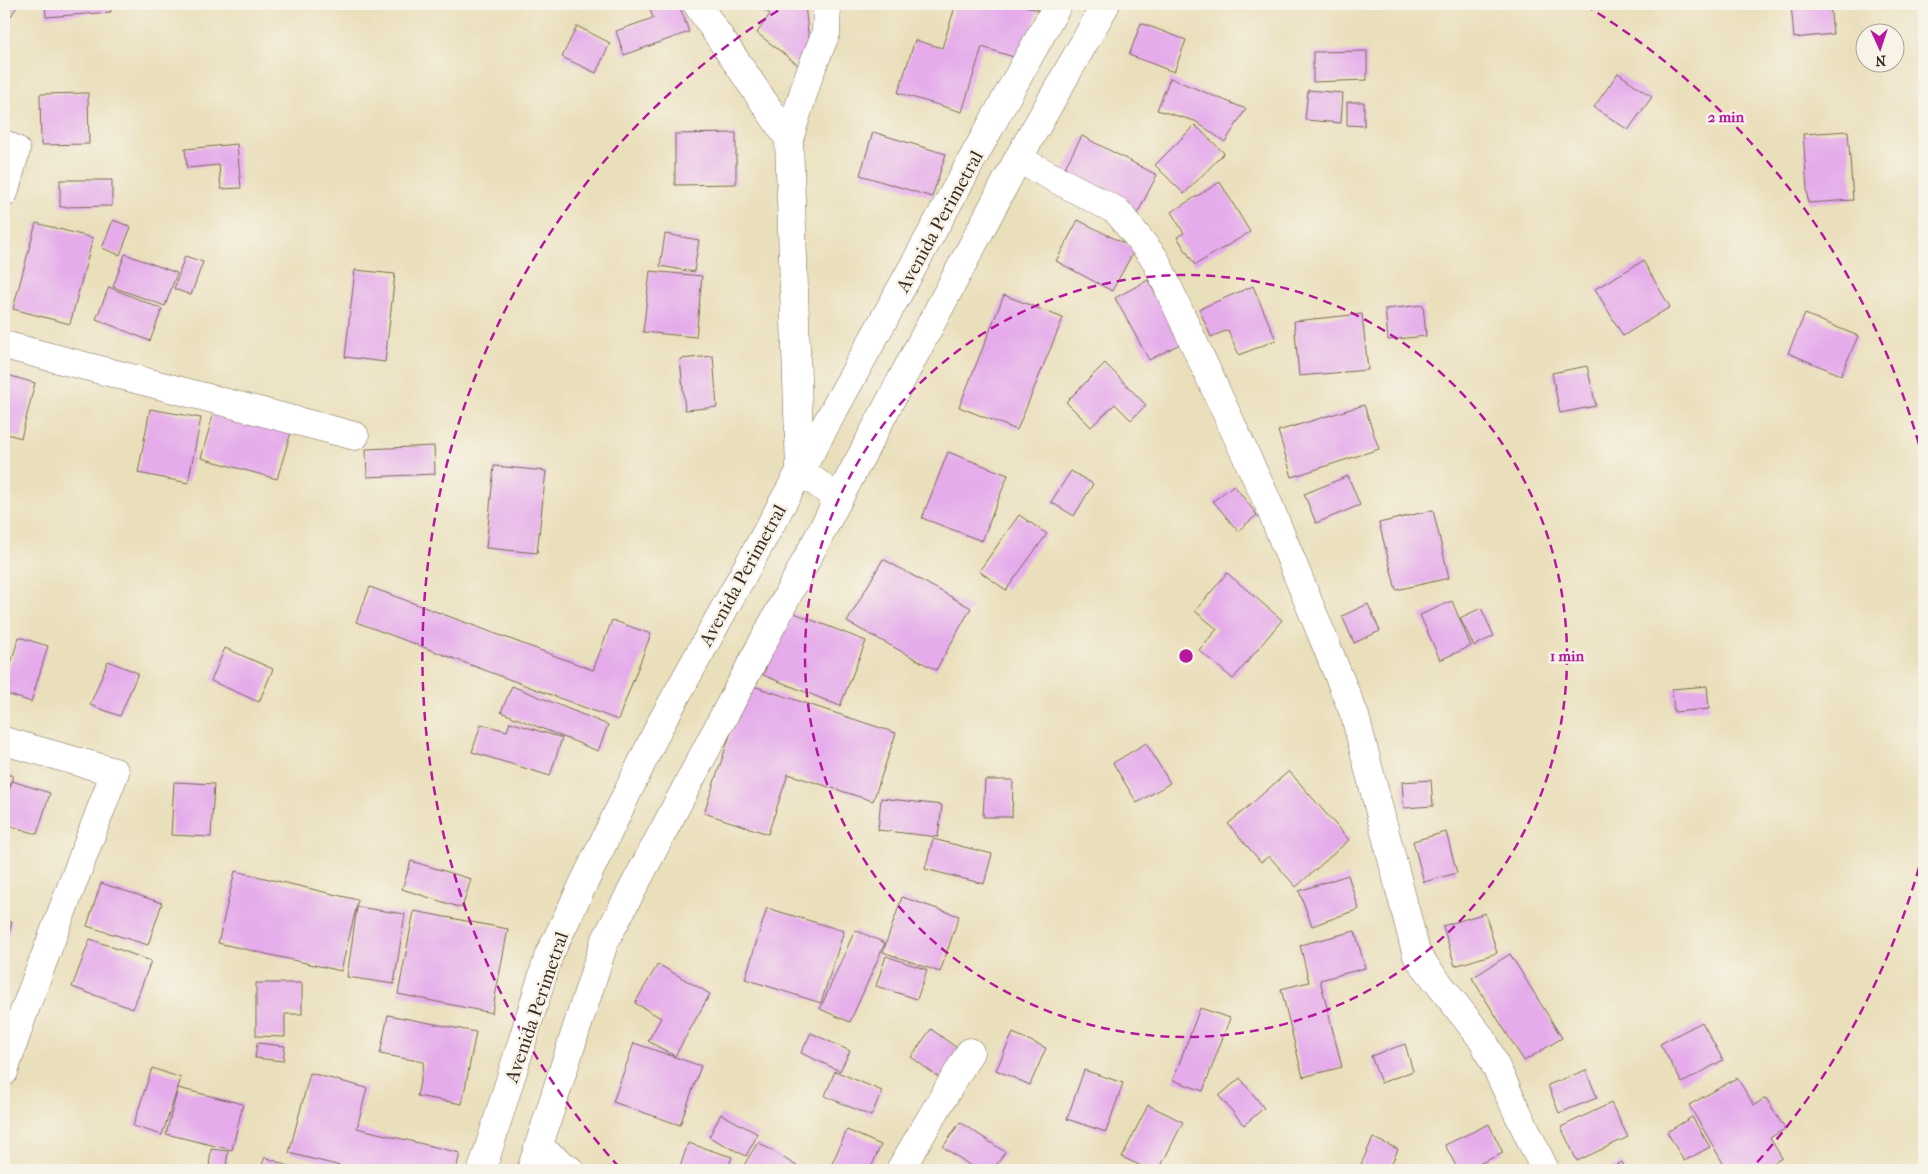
<svg xmlns="http://www.w3.org/2000/svg" width="1928" height="1174" font-family="'IM FELL French Canon',serif">
<rect width="100%" height="100%" fill="#f7f3e8"/>
<filter id="ink" filterUnits="userSpaceOnUse"><feTurbulence type="fractalNoise" baseFrequency=".02" numOctaves="2"/><feDisplacementMap in="SourceGraphic" scale="10" xChannelSelector="R" yChannelSelector="G"/><feConvolveMatrix kernelMatrix="1 2 1 2 8 2 1 2 1" color-interpolation-filters="sRGB"/></filter>
<filter id="wash" filterUnits="userSpaceOnUse"><feTurbulence type="fractalNoise" baseFrequency=".0096" numOctaves="4" result="noise"/><feDisplacementMap in="SourceGraphic" scale="20" xChannelSelector="R" yChannelSelector="G"/><feGaussianBlur stdDeviation="1.12" result="paint"/><feColorMatrix in="noise" values="0 0 0 0 0 0 0 0 0 0 0 0 0 0 0 0 0 1.4 0 .05"/><feComposite in="paint" operator="in"/></filter>
<g filter="url(#wash)">
<rect width="100%" height="100%" fill="#eadfbb"/>
<g id="blocks">
<!-- building -->
<g fill="#e5abeb">
<polygon points="4,4 19,4 4,26"/>
<polygon points="45,4 110,4 111,12 46,17"/>
<polygon points="648,4 679,4 689,32 624,55 616,31 653,18"/>
<polygon points="755,4 805,4 808,33 812,46 798,65 757,33 770,14"/>
<polygon points="956,4 1018,4 1038,10 1023,60 982,47 962,112 898,93 915,40 942,48"/>
<polygon points="1791,4 1830,4 1833,34 1794,38"/>
<polygon points="1141,23 1186,40 1174,72 1129,55"/>
<polygon points="577,26 610,43 596,73 562,57"/>
<polygon points="1367,51 1367,80 1313,82 1313,52"/>
<polygon points="1618,73 1652,97 1628,130 1594,107"/>
<polygon points="1170,78 1246,109 1225,142 1195,121 1157,110"/>
<polygon points="1308,90 1343,93 1341,123 1305,120"/>
<polygon points="88,93 89,144 41,145 40,94"/>
<polygon points="1347,102 1364,102 1364,126 1347,125"/>
<polygon points="1195,125 1224,153 1184,194 1155,165"/>
<polygon points="1848,131 1853,200 1808,203 1803,134"/>
<polygon points="873,132 946,154 932,197 860,175"/>
<polygon points="736,133 736,184 675,185 675,134"/>
<polygon points="1082,136 1157,175 1136,216 1060,176"/>
<polygon points="237,144 241,188 221,189 219,165 187,168 185,149"/>
<polygon points="60,180 112,180 112,206 60,207"/>
<polygon points="1220,182 1250,232 1195,265 1177,237 1184,233 1171,212"/>
<polygon points="113,220 131,227 120,255 102,248"/>
<polygon points="1078,220 1135,249 1112,291 1056,261"/>
<polygon points="36,223 93,238 70,324 13,309"/>
<polygon points="665,234 699,240 694,272 660,266"/>
<polygon points="125,254 177,273 165,306 113,287"/>
<polygon points="185,256 203,262 191,295 174,289"/>
<polygon points="1643,261 1670,307 1623,336 1595,289"/>
<polygon points="355,270 395,274 385,362 345,357"/>
<polygon points="650,271 702,276 696,337 643,332"/>
<polygon points="1148,280 1182,343 1149,360 1115,298"/>
<polygon points="1253,286 1276,340 1239,355 1228,330 1211,337 1199,309"/>
<polygon points="109,287 162,309 150,341 96,319"/>
<polygon points="1004,295 1063,318 1017,430 959,407"/>
<polygon points="1423,305 1426,336 1388,340 1385,309"/>
<polygon points="1362,314 1368,370 1299,376 1294,321"/>
<polygon points="1805,314 1858,336 1841,375 1788,353"/>
<polygon points="713,356 717,407 685,410 680,359"/>
<polygon points="1105,363 1146,405 1131,420 1115,404 1091,427 1066,402"/>
<polygon points="1587,366 1596,406 1560,413 1552,373"/>
<polygon points="4,374 35,383 21,438 4,433"/>
<polygon points="1364,405 1379,449 1292,477 1278,431"/>
<polygon points="215,408 292,429 277,479 201,458"/>
<polygon points="150,409 201,418 188,483 138,473"/>
<polygon points="434,446 435,474 367,477 366,449"/>
<polygon points="948,452 1008,475 982,541 922,518"/>
<polygon points="494,466 546,471 537,553 486,548"/>
<polygon points="1071,471 1093,484 1074,516 1051,502"/>
<polygon points="1348,476 1360,505 1316,523 1304,494"/>
<polygon points="1234,485 1257,515 1238,531 1213,501"/>
<polygon points="1433,510 1449,578 1396,590 1379,523"/>
<polygon points="1019,515 1047,534 1006,590 979,571"/>
<polygon points="883,559 971,608 936,670 847,622"/>
<polygon points="1227,573 1282,620 1233,679 1199,650 1217,629 1195,611"/>
<polygon points="370,587 593,670 612,620 651,634 618,720 356,622"/>
<polygon points="1452,601 1471,646 1440,660 1420,615"/>
<polygon points="1368,604 1380,631 1354,643 1342,616"/>
<polygon points="1481,608 1494,636 1474,646 1460,618"/>
<polygon points="789,611 866,641 840,706 763,675"/>
<polygon points="19,637 48,646 31,702 4,693 4,685"/>
<polygon points="225,648 273,669 259,702 211,681"/>
<polygon points="108,661 138,673 120,716 90,705"/>
<polygon points="747,684 896,733 873,801 788,774 768,834 704,813"/>
<polygon points="512,686 608,725 598,751 501,712"/>
<polygon points="1707,686 1709,709 1674,712 1672,689"/>
<polygon points="510,722 562,738 550,776 472,752 481,724 507,731"/>
<polygon points="1146,743 1170,783 1137,803 1113,763"/>
<polygon points="1289,771 1349,840 1296,887 1269,856 1261,862 1228,824"/>
<polygon points="4,773 13,776 4,803"/>
<polygon points="985,780 1013,780 1012,817 983,817"/>
<polygon points="1431,780 1433,806 1404,808 1402,782"/>
<polygon points="12,781 50,793 37,834 4,824 4,807"/>
<polygon points="174,782 214,784 211,837 171,835"/>
<polygon points="881,798 942,805 938,837 878,830"/>
<polygon points="1446,832 1457,873 1424,882 1413,841"/>
<polygon points="933,839 992,854 984,884 925,869"/>
<polygon points="411,861 471,879 462,908 402,889"/>
<polygon points="235,871 358,900 341,971 218,943"/>
<polygon points="1348,875 1359,909 1312,926 1299,891"/>
<polygon points="101,883 162,903 148,945 87,926"/>
<polygon points="902,897 959,916 940,972 883,952"/>
<polygon points="357,907 405,914 394,984 347,977"/>
<polygon points="767,908 844,931 821,1003 745,979"/>
<polygon points="414,911 508,929 492,1013 398,994"/>
<polygon points="1485,913 1497,953 1455,966 1443,926"/>
<polygon points="4,920 12,922 4,952"/>
<polygon points="855,930 885,943 850,1022 820,1009"/>
<polygon points="1355,931 1365,968 1320,980 1342,1067 1303,1077 1281,989 1309,982 1300,945"/>
<polygon points="90,939 151,961 133,1009 72,987"/>
<polygon points="1510,954 1562,1038 1524,1061 1472,978"/>
<polygon points="886,956 927,970 917,999 876,986"/>
<polygon points="658,964 710,994 675,1056 648,1041 661,1018 635,1003"/>
<polygon points="256,983 302,983 302,1014 285,1014 285,1037 256,1036"/>
<polygon points="1200,1008 1230,1018 1203,1091 1173,1080"/>
<polygon points="388,1015 476,1032 462,1104 417,1096 424,1062 380,1054"/>
<polygon points="1702,1022 1723,1060 1682,1083 1660,1044"/>
<polygon points="931,1029 961,1051 941,1079 911,1057"/>
<polygon points="811,1033 850,1051 840,1071 801,1053"/>
<polygon points="1013,1033 1046,1048 1030,1085 996,1070"/>
<polygon points="257,1043 285,1046 283,1061 255,1058"/>
<polygon points="634,1043 701,1066 680,1125 613,1102"/>
<polygon points="1405,1044 1413,1071 1381,1083 1371,1056"/>
<polygon points="152,1068 181,1078 162,1135 133,1126"/>
<polygon points="1084,1070 1123,1083 1106,1132 1067,1119"/>
<polygon points="1586,1070 1597,1098 1559,1113 1548,1085"/>
<polygon points="835,1071 882,1091 871,1116 825,1096"/>
<polygon points="310,1073 367,1088 357,1128 460,1153 456,1170 356,1170 289,1153"/>
<polygon points="1240,1078 1264,1108 1244,1125 1219,1096"/>
<polygon points="1737,1078 1754,1105 1766,1098 1785,1129 1770,1138 1782,1158 1761,1170 1727,1170 1689,1105"/>
<polygon points="178,1088 243,1104 232,1150 166,1134"/>
<polygon points="1611,1103 1628,1137 1577,1161 1561,1127"/>
<polygon points="1148,1105 1183,1122 1159,1170 1150,1170 1122,1157"/>
<polygon points="721,1114 758,1134 746,1156 709,1137"/>
<polygon points="1692,1117 1710,1147 1684,1161 1667,1132"/>
<polygon points="960,1122 1005,1152 993,1170 977,1170 943,1147"/>
<polygon points="1489,1124 1503,1153 1466,1170 1458,1170 1445,1145"/>
<polygon points="847,1130 881,1145 870,1170 835,1170 830,1168"/>
<polygon points="1373,1138 1398,1149 1389,1170 1374,1170 1361,1164"/>
<polygon points="758,1142 803,1170 753,1170 744,1165"/>
<polygon points="688,1143 732,1157 727,1170 679,1170"/>
<polygon points="211,1149 228,1151 226,1169 209,1168"/>
<polygon points="265,1157 299,1170 260,1170"/>
<polygon points="1622,1162 1626,1170 1607,1170"/>
</g>
</g>
</g>
<g filter="url(#ink)">
<use href="#blocks" fill-opacity="0" stroke="#786955" stroke-width="1"/>
<g fill="none" stroke-linecap="round" stroke-linejoin="round">
<defs>
<g id="street">
<polyline points="697,4 789,139 800,470 838,499"/>
<polyline points="789,139 809,75 826,33 827,4"/>
<polyline points="4,144 16,150 4,193"/>
<polyline points="1018,159 1117,211 1155,259 1268,503 1355,716 1417,956 1483,1040 1545,1170"/>
<polyline points="4,345 355,436"/>
<polyline points="4,741 115,772 23,1014 4,1072"/>
<polyline points="538,1147 570,1170"/>
<polyline points="900,1170 970,1052"/>
</g>
<g id="secondary">
<polyline points="482,1170 549,955 660,725 1058,4"/>
<polyline points="531,1170 604,943 1018,159 1106,4"/>
</g>
</defs>
<!-- street casing -->
<use href="#street" stroke="#786955" stroke-width="29"/>
<!-- secondary casing -->
<use href="#secondary" stroke="#786955" stroke-width="29"/>
<!-- street -->
<use href="#street" stroke="#fff" stroke-width="28"/>
<!-- secondary -->
<use href="#secondary" stroke="#fff" stroke-width="28"/>
</g>
</g>
<!-- distance rings -->
<g fill="none" stroke="#b5179e" stroke-width="2.5" stroke-dasharray="9 6">
<circle cx="1186" cy="656" r="381"/>
<path d="M1923 853A763 763 0 0 1 1753 1167M619 1167A763 763 0 0 1 787 5M1585 5A763 763 0 0 1 1923 459"/>
</g>
<g text-anchor="middle" stroke-width="5" stroke-linejoin="round" paint-order="stroke">
<!-- street labels -->
<g font-size="19" fill="#3b2a1e" stroke="#f7f3e8">
<text transform="translate(939 221) rotate(-61)" y="7">Avenida Perimetral</text>
<text transform="translate(742 575) rotate(-61)" y="7">Avenida Perimetral</text>
<text transform="translate(536 1007) rotate(-71)" y="7">Avenida Perimetral</text>
</g>
</g>
<circle cx="1186" cy="656" r="8" fill="#b5179e" stroke="#f7f3e8" stroke-width="2.5"/>
<g font-size="15" text-anchor="middle" font-weight="bold" fill="#b5179e" stroke="#f7f3e8" stroke-width="5" stroke-linejoin="round" paint-order="stroke">
<text x="1726" y="122">2 min</text>
<text x="1567" y="661">1 min</text>
</g>
<!-- margin -->
<rect width="1928" height="1174" fill="none" stroke="#f7f3e8" stroke-width="20"/>
<!-- north arrow -->
<g transform="translate(1880 48) rotate(177)"><circle r="24" fill="#f7f3e8" stroke="#aca397"/>
<path d="M0-4L9 19L0 12L-9 19Z" fill="#b5179e"/>
<text y="-8" font-size="14" font-weight="bold" text-anchor="middle" fill="#3b2a1e">N</text>
</g>
</svg>
